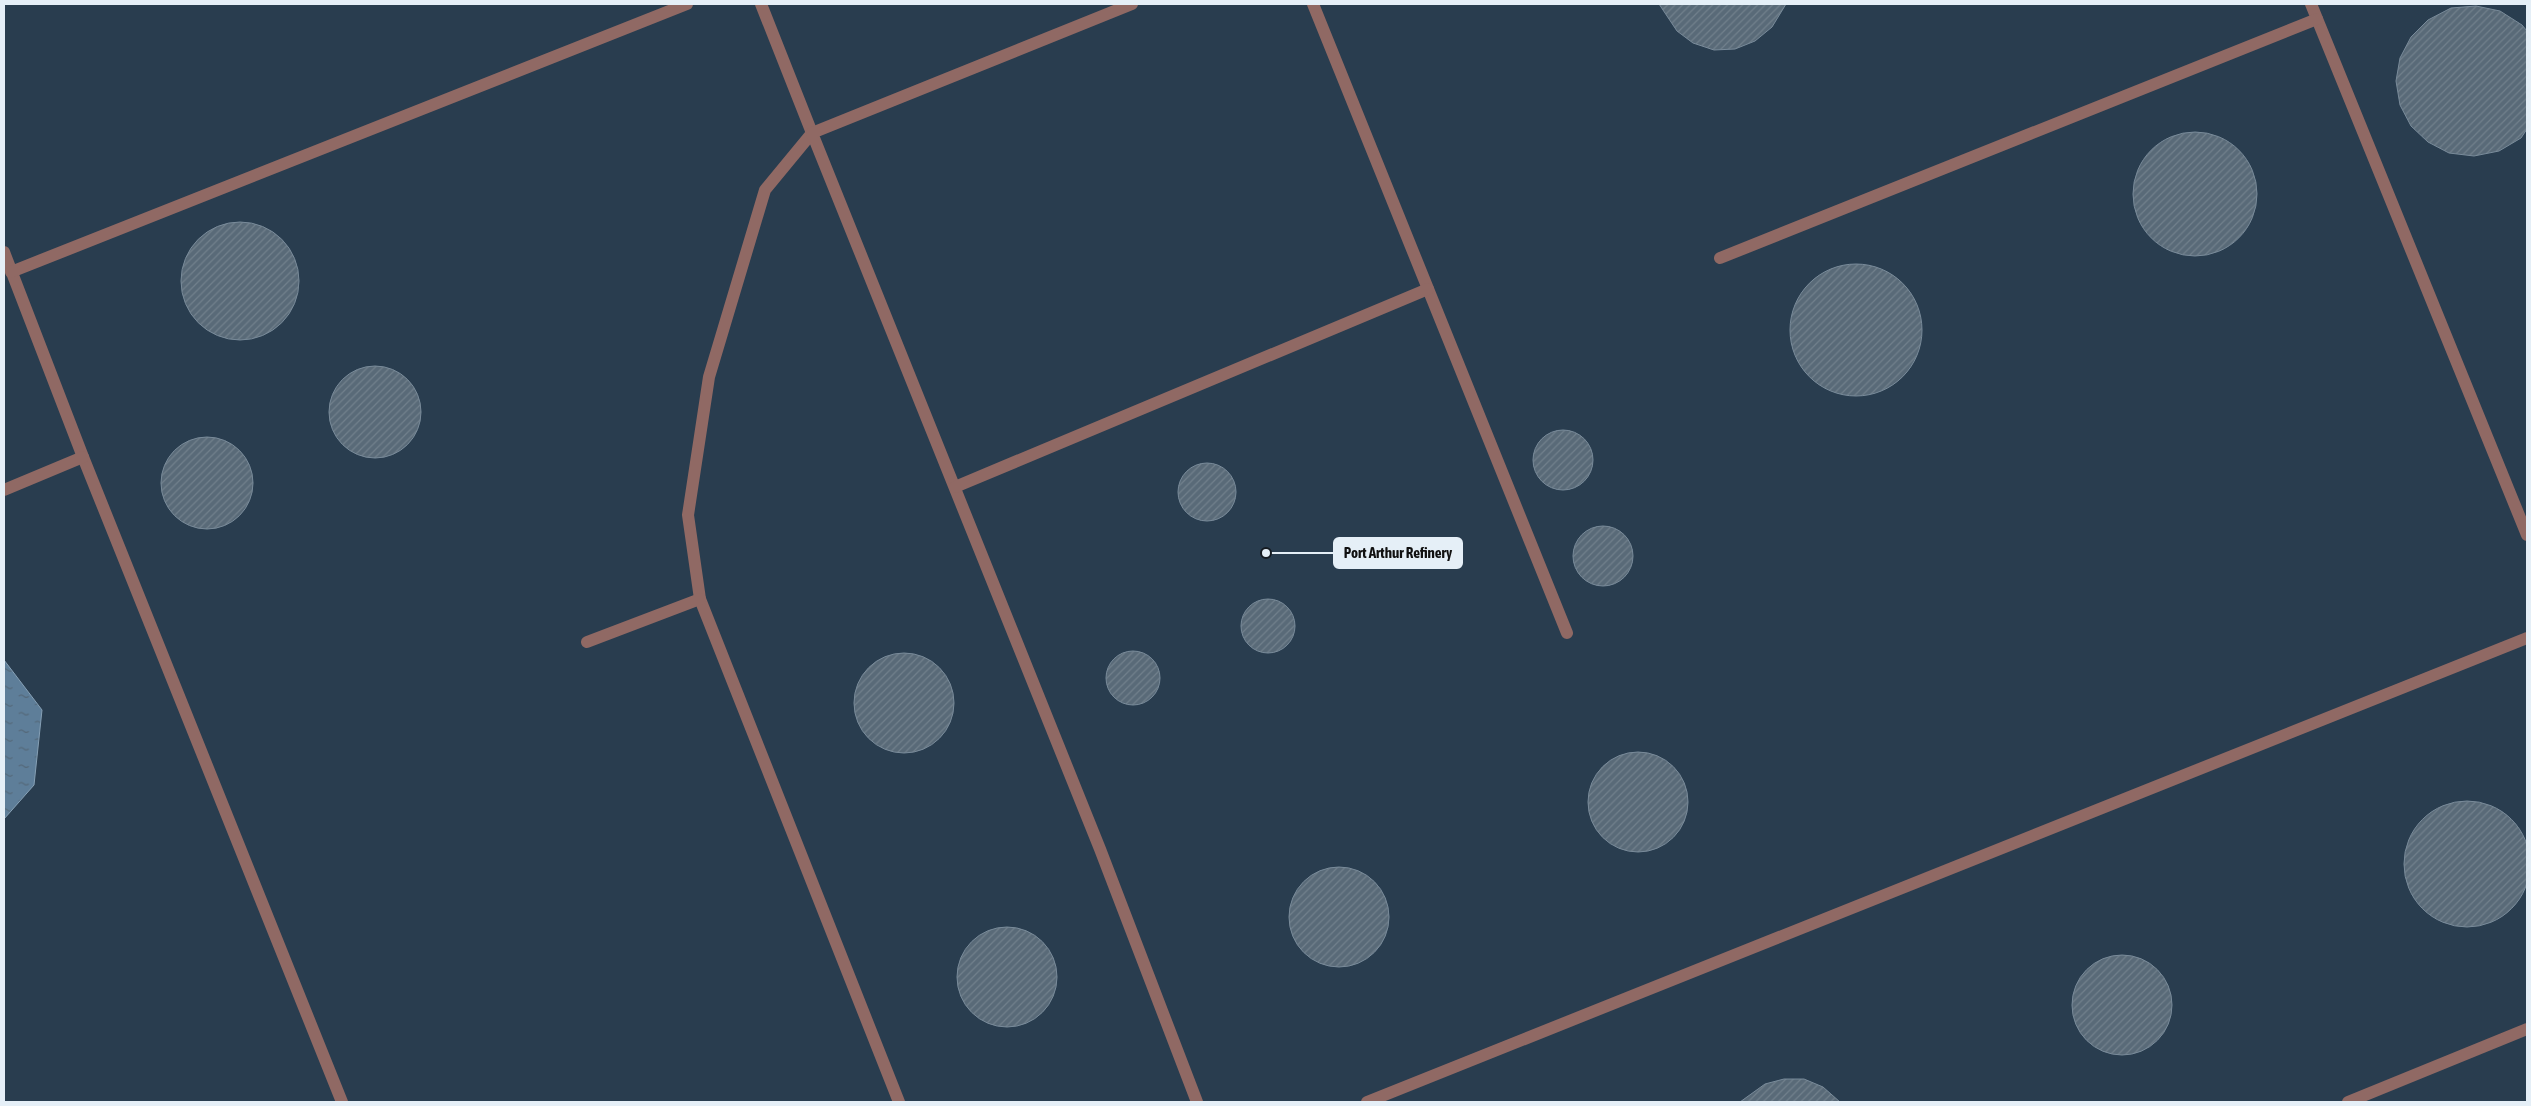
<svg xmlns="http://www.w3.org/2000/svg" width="2531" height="1106" font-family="'Asap Condensed',sans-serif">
<defs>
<pattern id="water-ripples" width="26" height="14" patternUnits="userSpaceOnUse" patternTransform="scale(1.25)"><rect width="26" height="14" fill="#5e7e99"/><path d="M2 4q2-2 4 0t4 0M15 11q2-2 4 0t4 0" fill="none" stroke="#546879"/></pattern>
<pattern id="building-hatch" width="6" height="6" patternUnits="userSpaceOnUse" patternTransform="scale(1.25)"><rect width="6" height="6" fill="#596a78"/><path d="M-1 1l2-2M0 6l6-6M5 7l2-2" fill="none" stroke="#71808c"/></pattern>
</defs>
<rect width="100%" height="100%" fill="#253541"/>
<!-- built -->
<rect fill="#293d4f" x="4" y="4" width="2523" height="1098"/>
<!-- water -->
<polygon fill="url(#water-ripples)" stroke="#86a0b5" points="4,660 42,710 34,785 4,819"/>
<!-- building -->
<g fill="url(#building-hatch)" stroke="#798b9a">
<polygon points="1659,4 1786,4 1772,27 1755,41 1735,49 1714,50 1693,43 1677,31"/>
<polygon points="2476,6 2500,11 2522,25 2527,31 2527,129 2521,138 2499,151 2474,156 2449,153 2428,142 2411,126 2400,105 2396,81 2400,58 2411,37 2428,20 2451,8"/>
<circle cx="2195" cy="194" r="62"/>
<circle cx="240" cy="281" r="59"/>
<circle cx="1856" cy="330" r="66"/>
<circle cx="375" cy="412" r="46"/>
<circle cx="1563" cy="460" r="30"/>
<circle cx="207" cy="483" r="46"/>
<circle cx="1207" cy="492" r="29"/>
<circle cx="1603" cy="556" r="30"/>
<circle cx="1268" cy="626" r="27"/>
<circle cx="1133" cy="678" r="27"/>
<circle cx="904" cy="703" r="50"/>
<circle cx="1638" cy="802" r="50"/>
<circle cx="2467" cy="864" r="63"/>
<circle cx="1339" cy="917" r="50"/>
<circle cx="1007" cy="977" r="50"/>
<circle cx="2122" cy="1005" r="50"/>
<polygon points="1784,1079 1804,1079 1823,1087 1840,1102 1740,1102 1765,1084"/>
</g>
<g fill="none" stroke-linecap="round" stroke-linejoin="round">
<!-- minor -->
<g stroke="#906964" stroke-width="12">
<polyline points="761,4 812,133 765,190 709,377 688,515 700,599 899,1102"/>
<polyline points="1132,4 812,133 1100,849 1197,1102"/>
<polyline points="1313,4 1567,633"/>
<polyline points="2311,4 2527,535"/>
<polyline points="4,252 83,457 342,1102"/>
<polyline points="1720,258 2317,19"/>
<polyline points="11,272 687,4"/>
<polyline points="955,487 1428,289"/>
<polyline points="4,490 83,457"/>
<polyline points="587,642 700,599"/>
<polyline points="1367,1102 2527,638"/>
<polyline points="2348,1102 2527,1029"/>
</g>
</g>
<!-- callouts -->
<path fill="none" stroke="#e5eff7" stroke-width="2" d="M1266 553L1334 553"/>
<circle fill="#e5eff7" stroke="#151b21" stroke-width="2" cx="1266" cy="553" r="5"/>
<rect fill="#e5eff7" stroke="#e5eff7" stroke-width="2" x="1334" y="538" width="128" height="30" rx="5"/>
<g font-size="15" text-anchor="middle" font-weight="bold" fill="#111">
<text x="1398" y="558">Port Arthur Refinery</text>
</g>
<!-- border -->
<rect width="2531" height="1106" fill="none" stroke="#e5eff7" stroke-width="10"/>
</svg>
